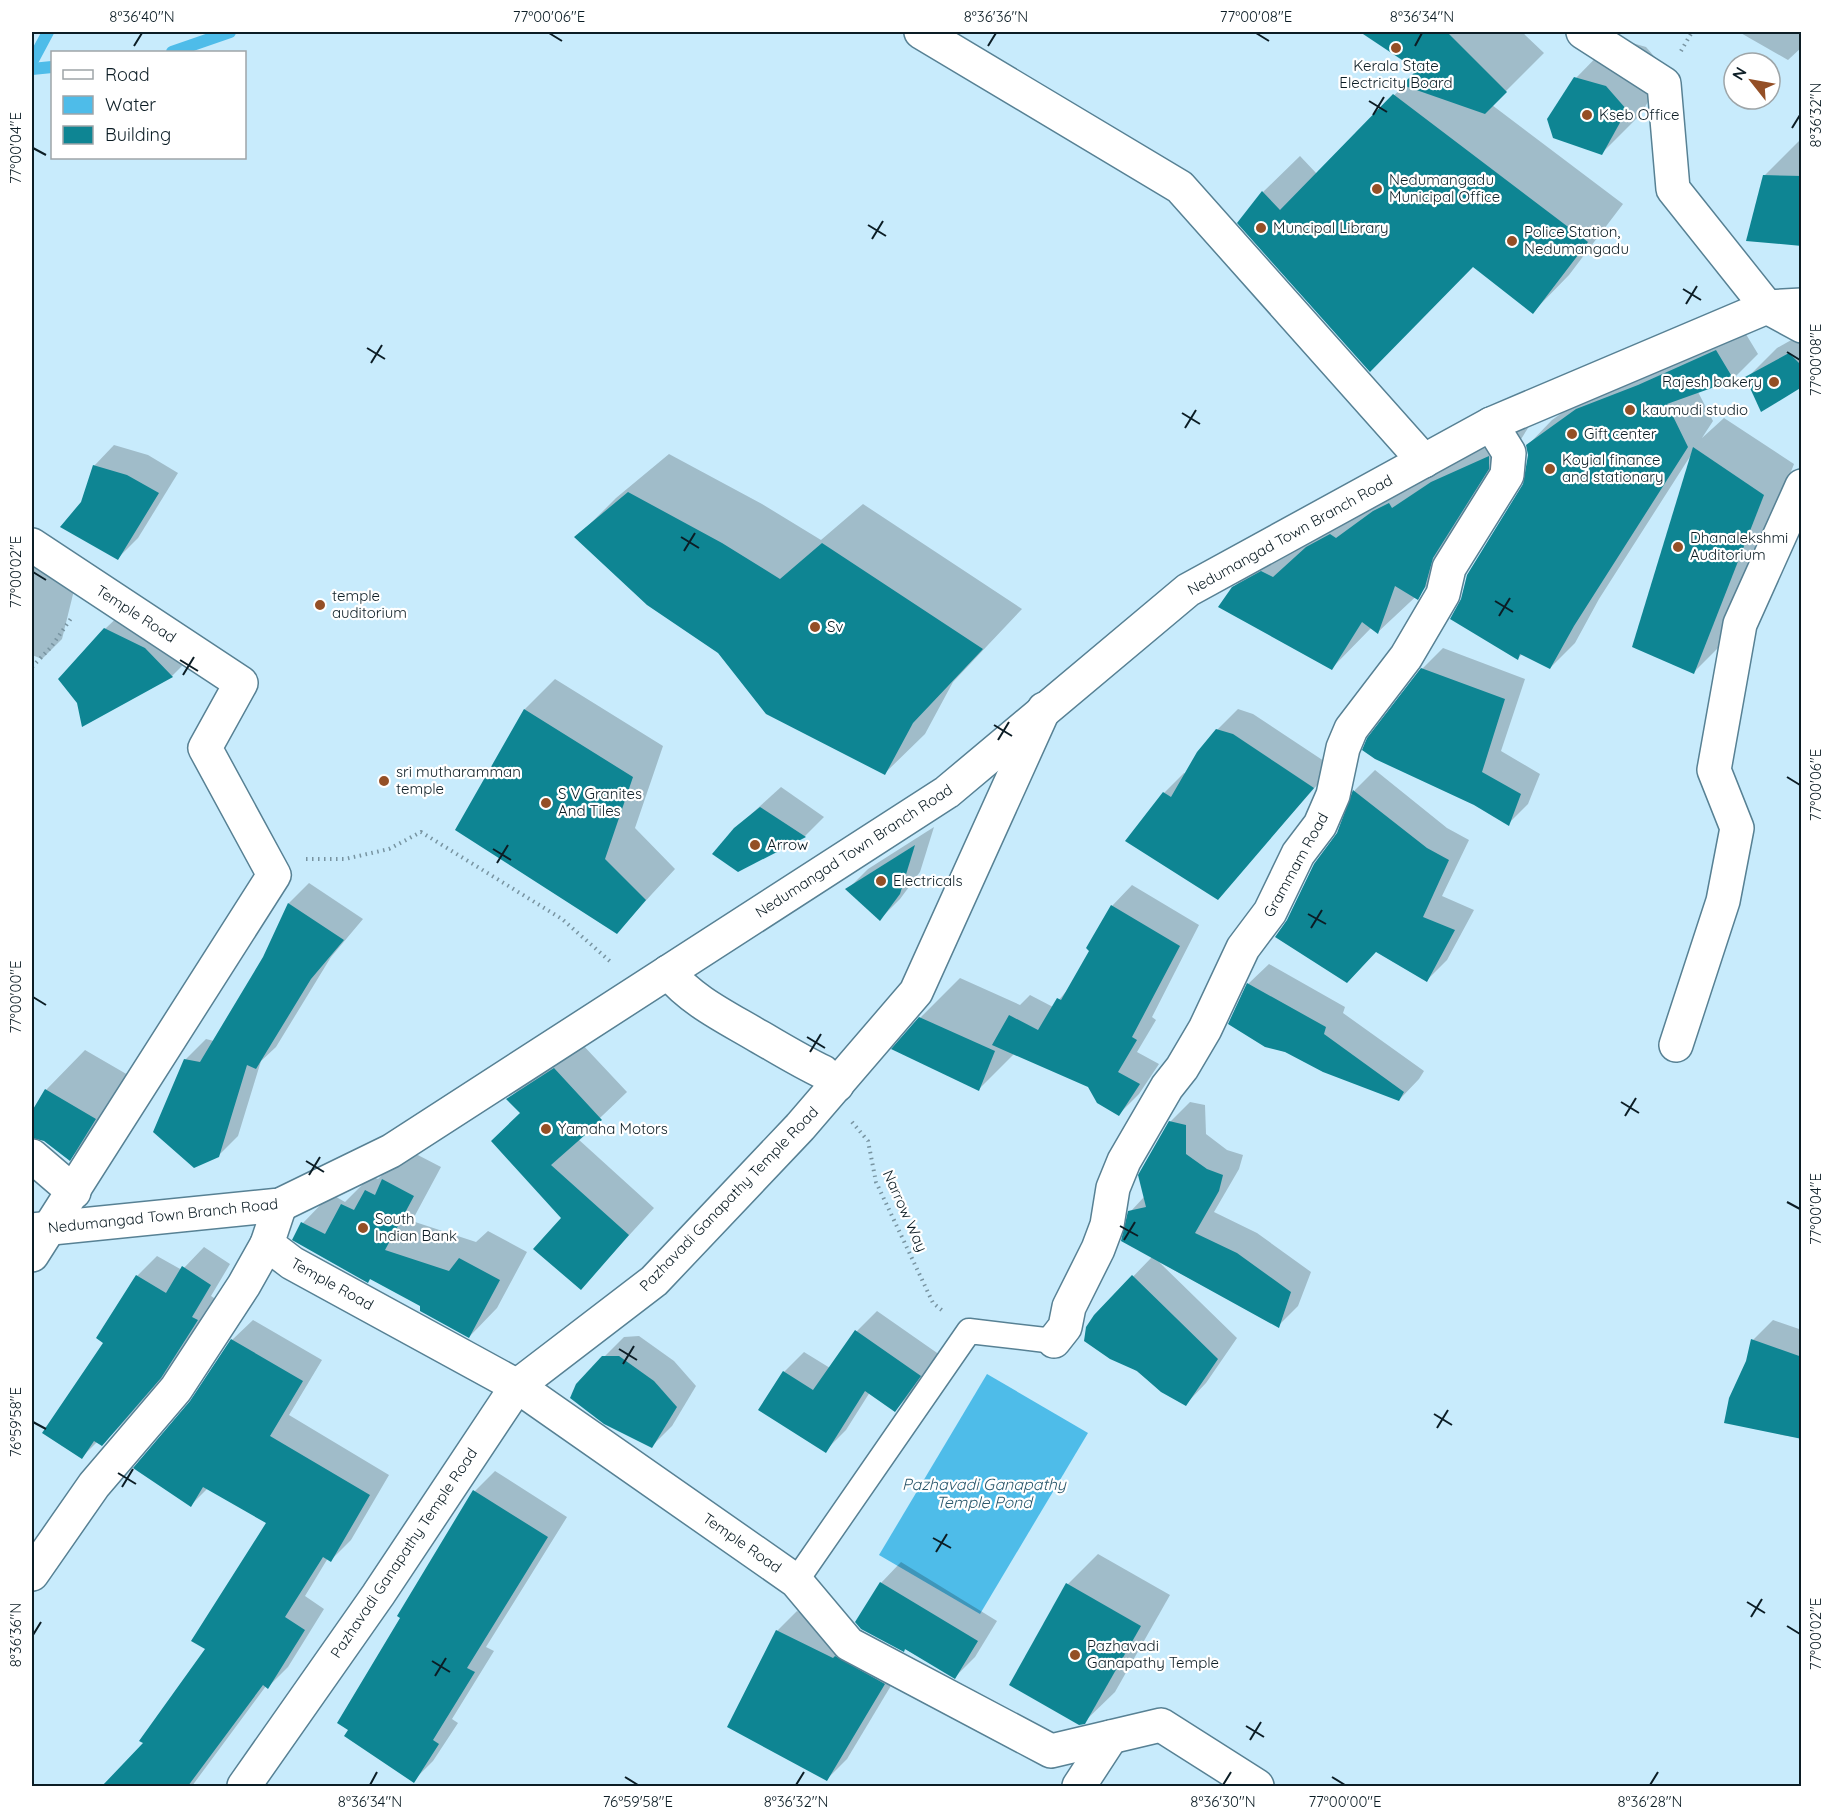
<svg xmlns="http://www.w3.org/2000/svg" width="1833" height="1818" font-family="Quicksand,sans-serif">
<rect width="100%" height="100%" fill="#c8ebfc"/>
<!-- water -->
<polygon fill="#4ebce9" points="987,1374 1088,1433 980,1614 879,1555"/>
<!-- shadow -->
<g fill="#0003">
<polygon points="1373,32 1522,32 1544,53 1492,105 1623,204 1569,275 1533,312 1473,266 1239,223 1263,192 1300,156 1317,174 1419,70 1370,37"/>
<polygon points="1739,32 1802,32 1802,47 1788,60"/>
<polygon points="1615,38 1646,47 1666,70 1641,114 1601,154 1576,78"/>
<polygon points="1800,140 1802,140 1802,245 1764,176"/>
<polygon points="1741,326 1758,354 1733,379 1698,392 1713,421 1702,438 1724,418 1794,464 1724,642 1694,672 1691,455 1599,599 1575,643 1550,668 1523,653 1518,658 1525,485 1529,455 1527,446 1552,420 1603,384"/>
<polygon points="1802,334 1802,385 1747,378 1777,348"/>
<polygon points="1529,418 1528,428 1472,517 1457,558 1378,632 1372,627 1332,668 1233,588 1273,548"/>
<polygon points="114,445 148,455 178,473 138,538 118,558 83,502 94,466"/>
<polygon points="669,454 762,504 821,540 863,504 1022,609 953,682 925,734 885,773 719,652 577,537 616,498"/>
<polygon points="32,545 78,574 62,639 42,659 32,655"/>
<polygon points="126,609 192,656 172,676 105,629"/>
<polygon points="1443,648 1525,679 1501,751 1540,774 1528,804 1508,824 1422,669"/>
<polygon points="555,679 663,746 635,828 675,869 617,932 457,829 525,709"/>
<polygon points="1238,709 1253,714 1333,767 1217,898 1164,793 1184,773 1186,774 1217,730"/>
<polygon points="1375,770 1447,828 1469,840 1442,896 1474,910 1447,960 1427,980 1377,950 1288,921 1338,833 1355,790"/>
<polygon points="781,787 824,817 805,836 738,870 735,829"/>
<polygon points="934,827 920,872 900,899 880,919 848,889 868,869"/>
<polygon points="309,883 363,919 331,957 276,1047 261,1061 238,1136 218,1156 185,1060 206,1039 214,1041 264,958 289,903"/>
<polygon points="1132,885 1199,925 1152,1017 1156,1020 1137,1052 1159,1064 1139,1094 1119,1114 1089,1086 1015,1053 979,1089 920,1018 960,978 1020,1005 1030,995 1053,1007 1069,988 1091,950 1088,948 1112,906"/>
<polygon points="1269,964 1345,1007 1343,1013 1424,1071 1419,1079 1399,1100 1303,1058 1265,1045 1248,984"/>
<polygon points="581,1043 627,1092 578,1139 654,1208 581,1288 563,1218 521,1112 509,1099 535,1073"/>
<polygon points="85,1050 135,1079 109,1119 70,1159 44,1140 32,1136 32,1115 46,1090"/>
<polygon points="1190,1102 1205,1105 1206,1134 1227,1150 1243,1155 1239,1169 1214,1212 1257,1233 1311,1272 1298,1306 1278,1326 1159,1262 1237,1338 1206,1383 1186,1404 1162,1391 1125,1362 1095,1316 1152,1257 1130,1212 1145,1196 1170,1122"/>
<polygon points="412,1152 441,1167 412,1221 476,1242 488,1231 527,1252 497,1308 469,1337 421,1305 294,1239 303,1223 331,1194 345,1202 371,1176 378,1179 395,1162"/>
<polygon points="204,1247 230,1264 211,1296 217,1300 181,1356 122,1424 102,1444 98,1441 82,1457 105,1342 137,1276 157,1256 182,1270"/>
<polygon points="877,1311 940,1355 915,1390 895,1410 870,1392 846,1430 825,1451 784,1372 804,1352 830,1368 857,1331"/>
<polygon points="253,1320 322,1360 289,1415 389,1475 351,1540 331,1560 328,1558 305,1596 324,1609 288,1667 268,1687 266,1686 192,1786 104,1786 145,1743 207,1649 268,1523 208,1488 191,1505 191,1402 232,1340"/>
<polygon points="1773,1320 1802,1330 1802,1438 1781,1435 1761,1427 1747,1361 1753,1340"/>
<polygon points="639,1336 674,1361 696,1386 672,1426 652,1446 603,1358 624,1337"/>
<polygon points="495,1471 567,1517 486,1647 494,1651 452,1719 458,1723 433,1761 413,1781 402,1617 475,1491"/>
<polygon points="1098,1554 1170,1595 1115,1692 1084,1722 1068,1584"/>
<polygon points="901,1562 997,1621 975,1657 955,1677 857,1622 881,1583"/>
<polygon points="797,1611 904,1664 847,1759 827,1779 777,1631"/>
</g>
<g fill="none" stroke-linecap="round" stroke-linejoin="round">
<!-- stream -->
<g stroke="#4ebce9" stroke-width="12">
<polyline points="172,52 230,32"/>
<polyline points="32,62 48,32"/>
<polyline points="32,69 52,67"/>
</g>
</g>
<!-- building -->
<g fill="#0e8593">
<polygon points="1360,32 1447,32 1507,92 1485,114 1402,85 1417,70"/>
<polygon points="1574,77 1606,86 1627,110 1602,155 1553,138 1547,119"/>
<polygon points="1393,94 1588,242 1533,314 1473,267 1370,372 1237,223 1262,191 1280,210"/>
<polygon points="1763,175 1802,176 1802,246 1746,241"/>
<polygon points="1716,350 1734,380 1667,404 1688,447 1574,626 1550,669 1520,654 1518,660 1450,619 1461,599 1467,575 1523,484 1528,455 1526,445 1576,409 1638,385"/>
<polygon points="1789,353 1802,366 1802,387 1761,412 1745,377"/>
<polygon points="1693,447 1764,495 1694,674 1632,647"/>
<polygon points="1489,456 1489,469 1433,558 1425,587 1418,600 1395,586 1378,634 1362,622 1332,670 1218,607 1232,587 1261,571 1273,577 1306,547 1330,534 1336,538 1373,511 1389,503 1392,508 1431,482"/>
<polygon points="93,465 127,475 159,493 118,560 60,527 81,502"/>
<polygon points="628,492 722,543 780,579 822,543 983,649 913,723 885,775 766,714 718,653 647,605 574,537"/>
<polygon points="104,628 145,648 173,677 82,727 77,703 58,679"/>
<polygon points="1421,668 1505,699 1482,772 1521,794 1509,826 1474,805 1375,759 1362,750 1367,738"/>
<polygon points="524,709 633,777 605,859 646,900 617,934 455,830"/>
<polygon points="1216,729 1233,734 1314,788 1218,900 1125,841 1163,792 1171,797 1197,752"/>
<polygon points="1353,790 1427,848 1449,860 1423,917 1455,930 1427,982 1376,952 1347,983 1275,937 1287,920 1314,864 1337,833"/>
<polygon points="760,807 806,837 738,872 712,854 734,828"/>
<polygon points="915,845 900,894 880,921 845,889"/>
<polygon points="288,903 344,940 311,979 256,1069 247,1065 219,1157 194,1168 153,1132 184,1059 200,1062 263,957"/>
<polygon points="1111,905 1180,946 1132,1037 1137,1040 1118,1072 1140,1084 1119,1116 1097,1103 1088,1087 992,1045 1009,1015 1038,1030 1057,998 1061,1000 1089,951 1086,948"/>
<polygon points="1247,983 1326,1027 1324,1034 1404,1092 1399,1101 1323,1072 1285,1052 1265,1047 1228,1024"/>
<polygon points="919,1017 995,1051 979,1091 891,1049"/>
<polygon points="554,1068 602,1120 551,1165 629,1235 581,1290 533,1249 561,1218 491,1141 520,1113 506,1099"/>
<polygon points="45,1089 96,1119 70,1161 44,1141 32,1138 32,1111"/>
<polygon points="1169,1121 1186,1125 1186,1154 1207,1169 1223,1175 1219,1191 1195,1233 1237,1253 1291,1292 1279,1328 1121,1241 1128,1211 1146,1207 1138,1175"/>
<polygon points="382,1179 414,1196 385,1250 449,1271 459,1258 500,1280 469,1338 420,1311 420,1306 370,1279 368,1283 292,1240 301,1222 325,1234 341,1204 354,1210 365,1190 375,1195"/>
<polygon points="182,1266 211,1285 192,1317 198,1320 161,1378 102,1446 94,1441 82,1459 42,1433 103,1343 96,1338 136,1275 166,1293"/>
<polygon points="1132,1275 1218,1359 1186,1406 1161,1392 1137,1371 1110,1359 1084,1341 1086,1327 1094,1315"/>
<polygon points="855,1330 921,1376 895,1412 865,1391 826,1453 758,1410 783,1371 813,1390"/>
<polygon points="231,1339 303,1381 270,1436 370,1495 331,1562 323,1557 285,1617 305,1630 268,1689 263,1685 188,1786 102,1786 143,1743 139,1741 205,1649 191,1641 266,1523 203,1487 191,1507 133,1468 190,1401"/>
<polygon points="1751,1339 1802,1357 1802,1439 1724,1423 1729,1398 1746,1361"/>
<polygon points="602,1356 619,1356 654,1381 677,1407 652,1448 604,1424 570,1398 576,1384"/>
<polygon points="473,1490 548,1537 467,1668 475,1672 433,1740 439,1744 414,1783 344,1736 348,1730 337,1723 400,1618 397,1616"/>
<polygon points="880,1582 978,1641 955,1679 905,1649 904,1652 861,1629 855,1622"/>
<polygon points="1066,1583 1141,1626 1085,1724 1079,1725 1009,1685"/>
<polygon points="776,1630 833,1658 835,1656 885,1684 827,1781 727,1727"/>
</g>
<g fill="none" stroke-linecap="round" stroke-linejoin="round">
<defs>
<polyline id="lane" points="796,1581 969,1331 1054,1341"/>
<g id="street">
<polyline points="921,32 1180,187 1424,461"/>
<polyline points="1583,32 1664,84 1673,189 1767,307 1802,326"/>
<polyline points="32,545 241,683 205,748 274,875 32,1255"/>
<path d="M 668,972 C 692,1001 726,1017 758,1036 C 779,1048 800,1061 823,1072 L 837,1085"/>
<polyline points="1676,1045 1723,901 1737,828 1714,770 1740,624 1802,486"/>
<polyline points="32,1156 74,1192"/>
<polyline points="280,1205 267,1244 292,1263 517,1386 796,1581 849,1644 1051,1751 1161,1725 1257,1786"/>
<polyline points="1054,1341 1065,1327 1069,1307 1098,1249 1107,1225 1113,1188 1124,1161 1167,1087 1182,1068 1205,1029 1243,948 1270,912 1298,854 1320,825 1333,795 1343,748 1351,729 1406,657 1443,594 1449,568 1507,475 1509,453 1491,424"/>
<polyline points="32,1574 94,1485 176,1389 244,1285 267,1244"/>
<polyline points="244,1786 378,1595 517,1386 654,1281 800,1127 916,992 1044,709"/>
<polyline points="1079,1786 1111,1737"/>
</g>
<polyline id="secondary" points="32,1230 280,1205 391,1151 947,792 1188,590 1491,424 1767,307 1802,305"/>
</defs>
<!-- lane casing -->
<use href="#lane" stroke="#578194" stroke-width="27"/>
<!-- street casing -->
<use href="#street" stroke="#578194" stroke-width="36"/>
<!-- secondary casing -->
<use href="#secondary" stroke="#578194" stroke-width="36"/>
<!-- path -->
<g stroke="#7894a1" stroke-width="4" stroke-dasharray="1.5 4.5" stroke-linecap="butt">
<polyline points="1681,51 1692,32"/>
<polyline points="32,667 51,647 72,617"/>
<polyline points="306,859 345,859 389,849 421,832 562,919 612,963"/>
<polyline points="852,1122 868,1141 876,1182 933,1303 944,1312"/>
</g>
<!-- lane -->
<use href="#lane" stroke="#fff" stroke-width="24"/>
<!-- street -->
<use href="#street" stroke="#fff" stroke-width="33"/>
<!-- secondary -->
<use href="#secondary" stroke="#fff" stroke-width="33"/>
</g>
<!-- ticks -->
<path fill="none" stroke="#0c1d25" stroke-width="2" d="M 549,33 L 562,41M 1256,33 L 1269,41M 134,46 L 142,33M 988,46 L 996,33M 1415,46 L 1422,33M 1369,101 L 1387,112M 1373,115 L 1384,97M 1792,128 L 1800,115M 33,148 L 46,155M 868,225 L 886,236M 872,239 L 883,221M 1683,289 L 1701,300M 1686,304 L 1697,286M 367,348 L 385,359M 1787,352 L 1800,360M 371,363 L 382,345M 1182,413 L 1200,424M 1185,428 L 1196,410M 681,537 L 699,548M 684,551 L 695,533M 33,572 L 46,580M 1495,601 L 1513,612M 1499,616 L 1510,598M 180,660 L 198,671M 183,675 L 194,657M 994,725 L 1012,736M 998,740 L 1009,722M 1787,777 L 1800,785M 493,849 L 511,860M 497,863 L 508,845M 1308,914 L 1326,924M 1311,928 L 1322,910M 33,997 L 46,1005M 807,1037 L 825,1048M 810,1052 L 821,1034M 1621,1102 L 1639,1113M 1625,1116 L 1636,1098M 306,1161 L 324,1172M 309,1175 L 320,1157M 1787,1202 L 1800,1209M 1120,1226 L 1138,1236M 1124,1240 L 1135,1222M 619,1349 L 637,1360M 623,1364 L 634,1346M 1434,1414 L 1452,1425M 33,1422 L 46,1429M 1437,1428 L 1448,1410M 118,1473 L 136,1484M 122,1487 L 133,1469M 933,1538 L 951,1548M 936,1552 L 947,1534M 1747,1602 L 1765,1613M 1751,1617 L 1762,1599M 1787,1626 L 1800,1634M 33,1635 L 41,1622M 432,1661 L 450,1672M 435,1676 L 446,1658M 1246,1726 L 1264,1737M 1250,1740 L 1261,1722M 625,1777 L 638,1785M 1332,1777 L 1345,1785M 370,1785 L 377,1772M 796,1785 L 804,1772M 1223,1785 L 1231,1772M 1650,1785 L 1658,1772"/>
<!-- markers -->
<g fill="#944f26" stroke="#fff" stroke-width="2">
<circle cx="1396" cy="48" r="6"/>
<circle cx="1587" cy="115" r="6"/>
<circle cx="1377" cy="189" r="6"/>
<circle cx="1261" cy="228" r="6"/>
<circle cx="1512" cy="241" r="6"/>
<circle cx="1774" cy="382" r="6"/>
<circle cx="1630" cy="410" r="6"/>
<circle cx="1572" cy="434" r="6"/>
<circle cx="1550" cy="469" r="6"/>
<circle cx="1678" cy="547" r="6"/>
<circle cx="320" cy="605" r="6"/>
<circle cx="815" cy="627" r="6"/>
<circle cx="384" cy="781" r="6"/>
<circle cx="546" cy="803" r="6"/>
<circle cx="755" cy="845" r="6"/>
<circle cx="881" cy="881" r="6"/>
<circle cx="546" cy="1129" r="6"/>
<circle cx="363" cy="1228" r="6"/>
<circle cx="1075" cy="1655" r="6"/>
</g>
<g text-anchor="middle" stroke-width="4.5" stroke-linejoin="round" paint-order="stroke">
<!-- poi labels -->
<g font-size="15" fill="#0c1d25" stroke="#fff" text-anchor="start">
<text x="1396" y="71" text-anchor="middle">Kerala State<tspan x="1396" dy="17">Electricity Board</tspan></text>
<text x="1599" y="120">Kseb Office</text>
<text x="1389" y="185">Nedumangadu<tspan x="1389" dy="17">Municipal Office</tspan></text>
<text x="1273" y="233">Muncipal Library</text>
<text x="1524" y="237">Police Station,<tspan x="1524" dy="17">Nedumangadu</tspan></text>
<text x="1762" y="387" text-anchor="end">Rajesh bakery</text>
<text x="1642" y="415">kaumudi studio</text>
<text x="1584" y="439">Gift center</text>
<text x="1562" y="465">Koyial finance<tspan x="1562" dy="17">and stationary</tspan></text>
<text x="1690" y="543">Dhanalekshmi<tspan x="1690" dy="17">Auditorium</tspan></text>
<text x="332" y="601">temple<tspan x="332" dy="17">auditorium</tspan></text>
<text x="827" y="632">Sv</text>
<text x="396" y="777">sri mutharamman<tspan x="396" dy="17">temple</tspan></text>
<text x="558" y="799">S V Granites<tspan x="558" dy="17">And Tiles</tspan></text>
<text x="767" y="850">Arrow</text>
<text x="893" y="886">Electricals</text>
<text x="558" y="1134">Yamaha Motors</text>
<text x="375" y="1224">South<tspan x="375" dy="17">Indian Bank</tspan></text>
<text x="1087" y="1651">Pazhavadi<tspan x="1087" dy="17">Ganapathy Temple</tspan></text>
</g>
<!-- street labels -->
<g font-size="15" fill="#0c1d25" stroke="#fff">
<text transform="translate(1290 535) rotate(-29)" y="5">Nedumangad Town Branch Road</text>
<text transform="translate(136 614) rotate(33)" y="5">Temple Road</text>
<text transform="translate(854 851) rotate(-33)" y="5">Nedumangad Town Branch Road</text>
<text transform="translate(1296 865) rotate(-61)" y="5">Grammam Road</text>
<text transform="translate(729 1199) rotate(-46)" y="5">Pazhavadi Ganapathy Temple Road</text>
<text transform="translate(905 1211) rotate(66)" y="5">Narrow Way</text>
<text transform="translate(163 1216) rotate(-6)" y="5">Nedumangad Town Branch Road</text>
<text transform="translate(332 1284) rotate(29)" y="5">Temple Road</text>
<text transform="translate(742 1543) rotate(35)" y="5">Temple Road</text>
<text transform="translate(404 1553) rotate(-56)" y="5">Pazhavadi Ganapathy Temple Road</text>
</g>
<!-- water labels -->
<g font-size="16" font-style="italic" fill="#2b586c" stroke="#fff">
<text x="984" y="1490">Pazhavadi Ganapathy<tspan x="984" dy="18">Temple Pond</tspan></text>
</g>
</g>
<!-- border -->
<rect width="1833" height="1818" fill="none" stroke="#ffffff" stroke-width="66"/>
<!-- legend -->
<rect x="51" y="51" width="195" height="108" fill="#ffffff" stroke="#9ea5a8" stroke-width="1.5"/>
<rect x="63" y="70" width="30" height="9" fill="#ffffff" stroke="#9ea5a8" stroke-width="1.5"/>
<text x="105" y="81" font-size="18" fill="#0c1d25">Road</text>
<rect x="63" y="96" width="30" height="18" fill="#4ebce9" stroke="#9ea5a8" stroke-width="1.5"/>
<text x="105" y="111" font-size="18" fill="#0c1d25">Water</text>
<rect x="63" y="126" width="30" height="18" fill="#0e8593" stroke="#9ea5a8" stroke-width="1.5"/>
<text x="105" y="141" font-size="18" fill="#0c1d25">Building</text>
<!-- north arrow -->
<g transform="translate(1752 81) rotate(301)"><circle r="28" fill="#ffffff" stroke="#9ea5a8" stroke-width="1.5"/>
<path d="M0-4.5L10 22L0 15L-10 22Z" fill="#944f26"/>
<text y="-9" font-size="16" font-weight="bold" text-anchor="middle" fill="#0c1d25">N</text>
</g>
<rect x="33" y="33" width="1767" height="1752" fill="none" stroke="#0c1d25" stroke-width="2"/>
<g font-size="15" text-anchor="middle" fill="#0c1d25">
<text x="142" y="22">8°36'40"N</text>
<text x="549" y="22">77°00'06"E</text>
<text x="996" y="22">8°36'36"N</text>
<text x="1256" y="22">77°00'08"E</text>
<text x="1422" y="22">8°36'34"N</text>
<text transform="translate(1816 115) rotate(-90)" y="5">8°36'32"N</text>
<text transform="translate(16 148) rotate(-90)" y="5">77°00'04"E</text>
<text transform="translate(1816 360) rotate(-90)" y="5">77°00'08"E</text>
<text transform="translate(16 572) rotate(-90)" y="5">77°00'02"E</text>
<text transform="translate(1816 785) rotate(-90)" y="5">77°00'06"E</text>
<text transform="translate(16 997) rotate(-90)" y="5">77°00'00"E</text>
<text transform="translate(1816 1209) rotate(-90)" y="5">77°00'04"E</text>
<text transform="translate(16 1422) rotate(-90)" y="5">76°59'58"E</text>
<text transform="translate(1816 1634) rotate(-90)" y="5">77°00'02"E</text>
<text transform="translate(16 1635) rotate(-90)" y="5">8°36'36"N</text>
<text x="370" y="1807">8°36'34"N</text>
<text x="638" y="1807">76°59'58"E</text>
<text x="796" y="1807">8°36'32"N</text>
<text x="1223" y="1807">8°36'30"N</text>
<text x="1345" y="1807">77°00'00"E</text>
<text x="1650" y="1807">8°36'28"N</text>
</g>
</svg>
